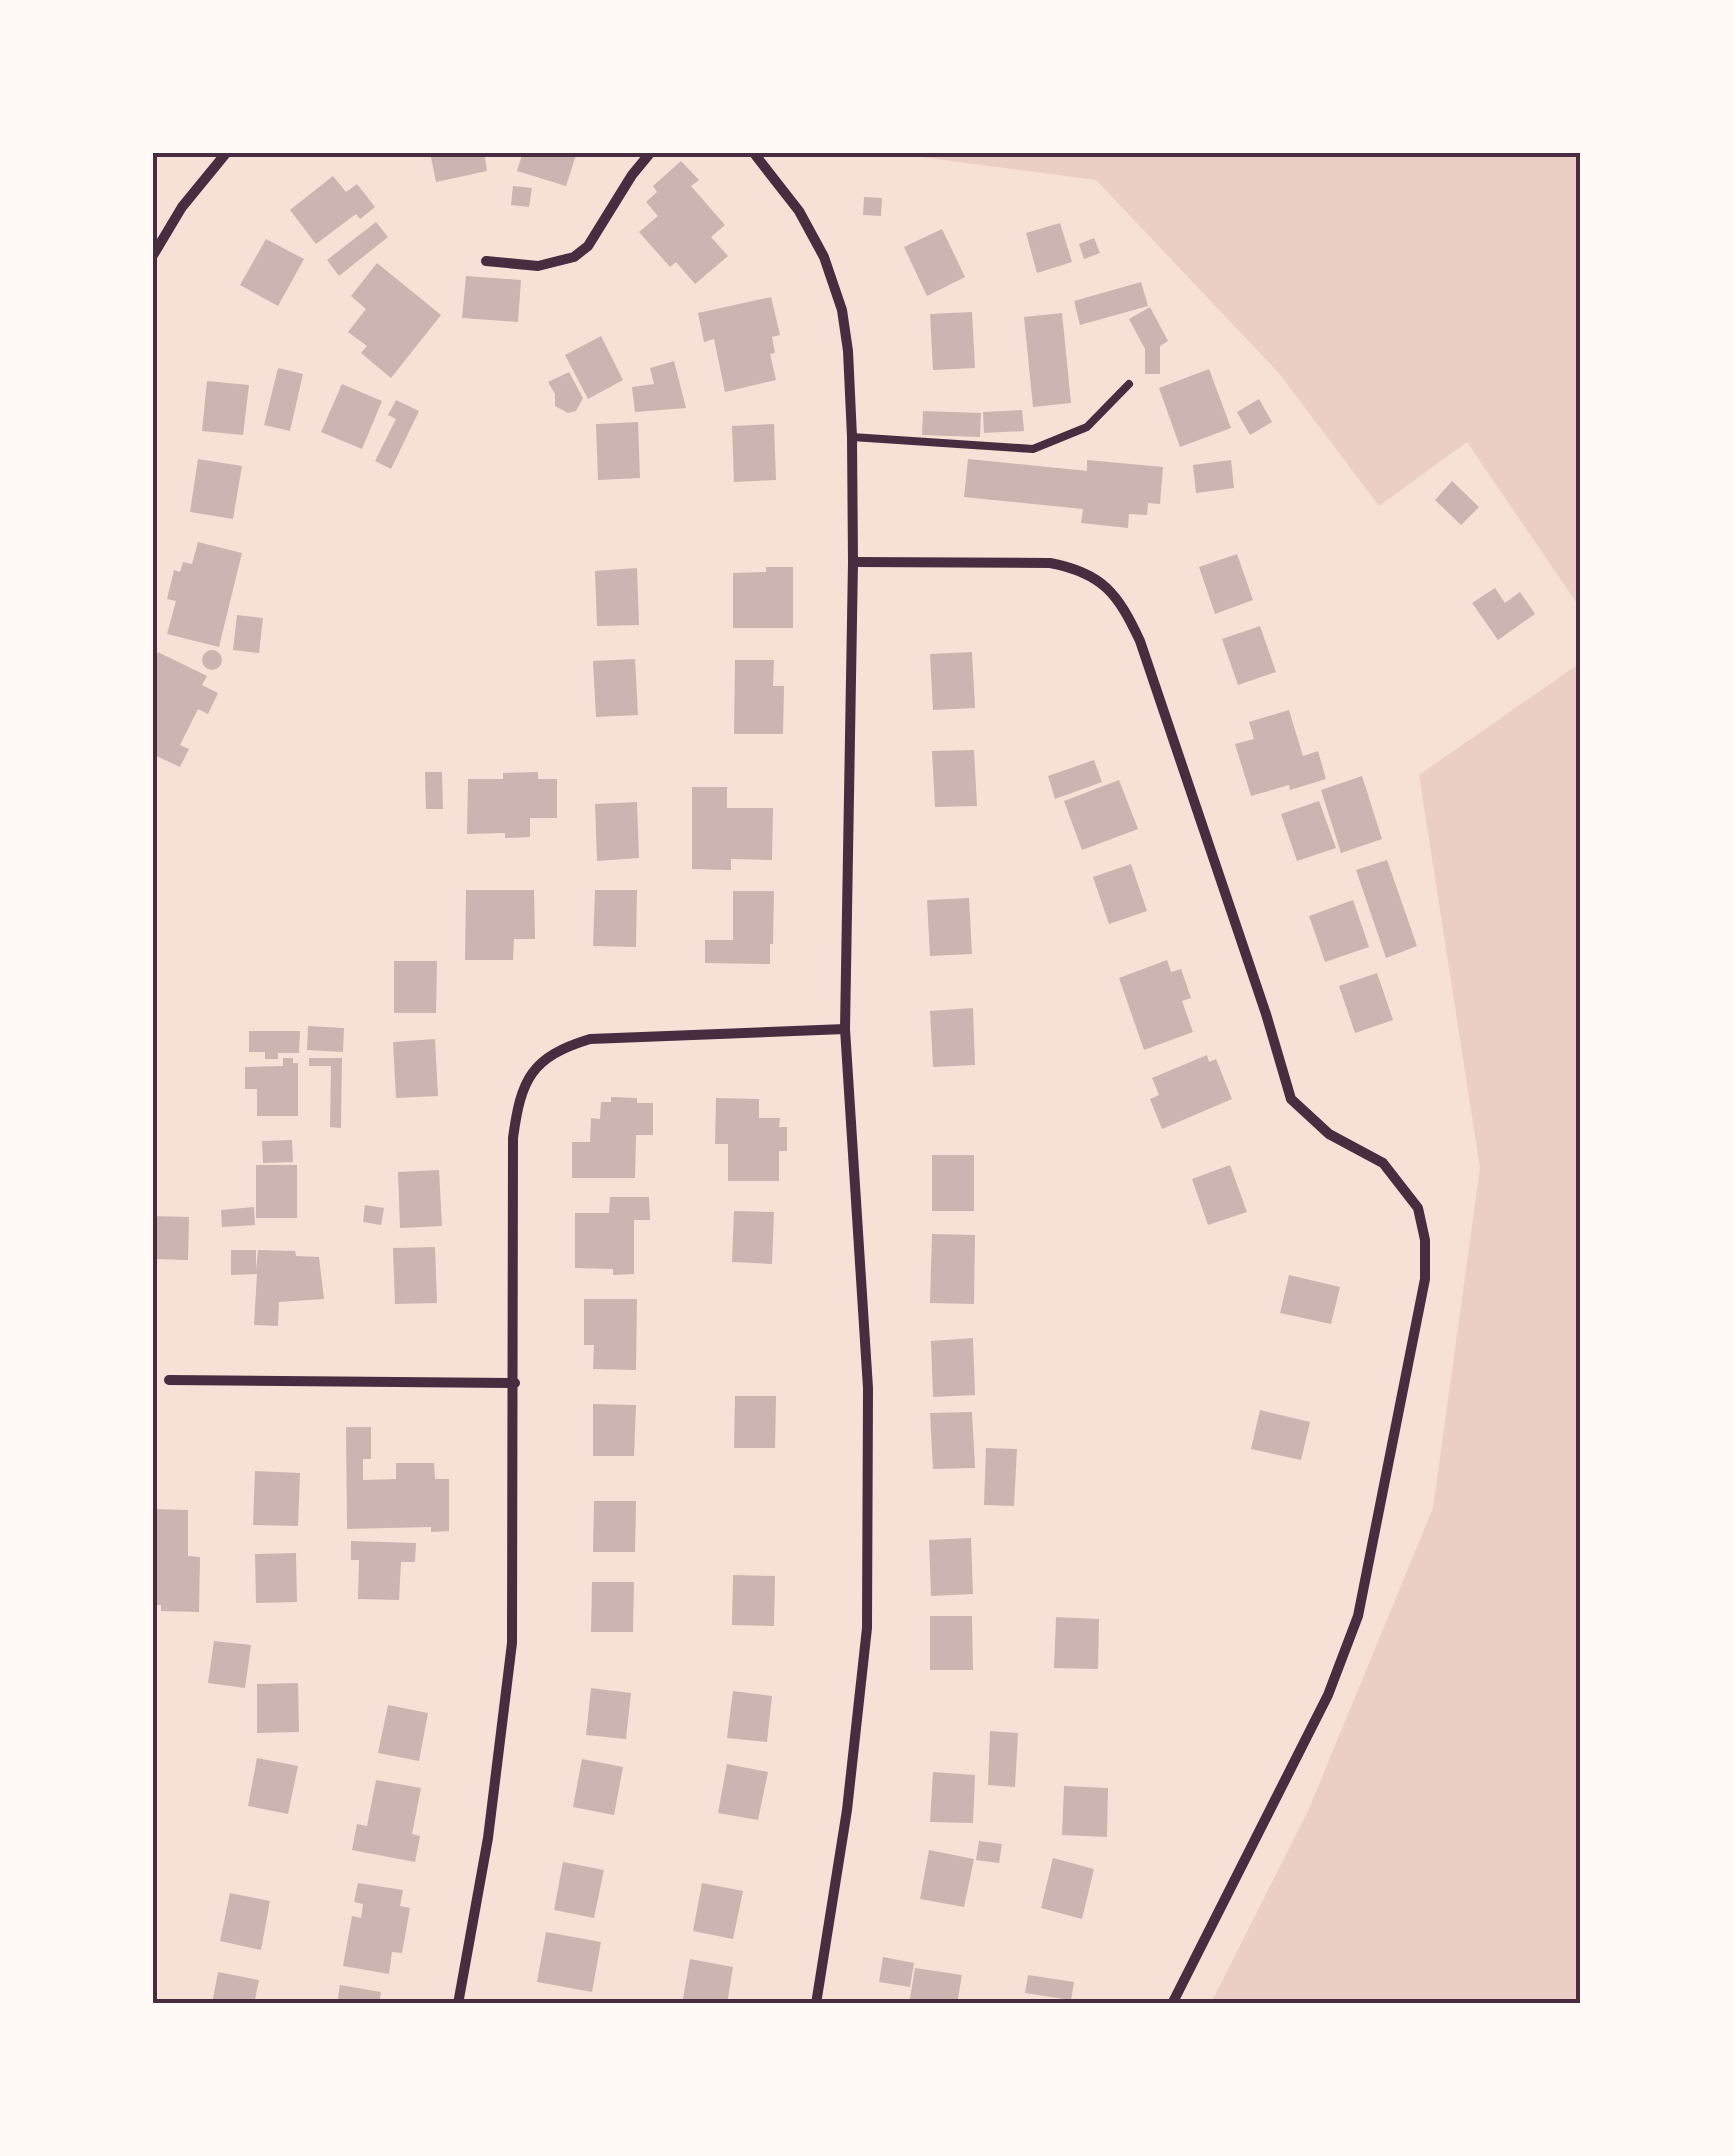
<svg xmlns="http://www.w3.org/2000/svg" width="1733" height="2156" font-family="Merriweather,serif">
<rect width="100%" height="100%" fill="#f7e1d7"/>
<!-- green -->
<g fill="#ebcfc5">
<polygon points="883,152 1580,153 1580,608 1467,442 1379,506 1278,372 1096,180"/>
<polygon points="1580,663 1580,2003 1211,2003 1308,1811 1433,1508 1480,1168 1419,775"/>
</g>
<!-- building -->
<g fill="#ccb4b1">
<polygon points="430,152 484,152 487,171 436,182"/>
<polygon points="523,152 577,152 566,186 517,171"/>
<polygon points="681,161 699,180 691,186 725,225 711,237 728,256 695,284 676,262 670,267 639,232 658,216 646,202 657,192 653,186"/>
<polygon points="333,176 346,192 357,184 375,207 360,219 356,214 316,244 290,210"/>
<polygon points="513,186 532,188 529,207 511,205"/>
<polygon points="864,197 882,198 881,216 863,215"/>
<polygon points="376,222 388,237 339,276 327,260"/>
<polygon points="1060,223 1072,262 1037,273 1026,233"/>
<polygon points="942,229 965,277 927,296 904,247"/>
<polygon points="1094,238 1100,253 1084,259 1079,244"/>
<polygon points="266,239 304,259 278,306 240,285"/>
<polygon points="377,263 441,315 391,378 361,353 367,346 348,332 366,309 351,296"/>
<polygon points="466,276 521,280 518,322 462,318"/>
<polygon points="1141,282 1148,306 1080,325 1074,301"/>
<polygon points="771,297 780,335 772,337 775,353 770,354 776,380 725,392 714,339 704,342 698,313"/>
<polygon points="1150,307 1168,341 1160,346 1160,374 1145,374 1145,349 1129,319"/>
<polygon points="972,312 975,368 933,370 930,314"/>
<polygon points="1062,313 1071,403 1033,407 1024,317"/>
<polygon points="601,336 623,380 588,399 565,355"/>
<polygon points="674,361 686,408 635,412 632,387 654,384 650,368"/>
<polygon points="278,368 303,374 290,431 264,425"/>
<polygon points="1209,369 1231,428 1180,447 1159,388"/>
<polygon points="569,372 583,398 576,411 568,413 555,406 555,394 548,382"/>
<polygon points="207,381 249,385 243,435 202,431"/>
<polygon points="342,384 382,401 362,449 321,432"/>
<polygon points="1259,399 1272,422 1250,435 1237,412"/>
<polygon points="396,400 419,411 391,469 375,461 396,419 388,415"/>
<polygon points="1022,410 1024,431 984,433 983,412"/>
<polygon points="923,411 981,413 980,437 922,435"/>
<polygon points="638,422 640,478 598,480 596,424"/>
<polygon points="774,424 776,480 734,482 732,426"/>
<polygon points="198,459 242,466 233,519 190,512"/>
<polygon points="968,459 1087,471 1087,460 1163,467 1160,504 1148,503 1147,515 1129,514 1128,528 1081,523 1083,509 964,497"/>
<polygon points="1231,460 1234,488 1196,493 1193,465"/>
<polygon points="1452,481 1479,507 1461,525 1435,500"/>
<polygon points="198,542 242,553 219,647 167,634 176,601 167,599 174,570 180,572 183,562 192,564"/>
<polygon points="1237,554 1253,600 1215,614 1199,567"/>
<polygon points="766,567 793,567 793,628 733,628 733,573 766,572"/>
<polygon points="637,568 639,625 597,626 595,571"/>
<polygon points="1495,588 1505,603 1520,592 1535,614 1498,640 1472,603"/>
<polygon points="237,615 263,618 259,653 233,650"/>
<polygon points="1260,626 1276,672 1238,685 1222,639"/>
<circle cx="212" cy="660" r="10"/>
<polygon points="158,652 207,676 202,685 218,693 208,714 198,709 180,745 189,749 180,767 152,754 152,663"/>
<polygon points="972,652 975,708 933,710 930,654"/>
<polygon points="635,659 638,715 596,717 593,661"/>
<polygon points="735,660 774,660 773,686 784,686 783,734 734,734"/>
<polygon points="1289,710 1303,756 1318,751 1326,779 1290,790 1289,785 1251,796 1235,744 1254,739 1249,722"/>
<polygon points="974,750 977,806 935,807 932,751"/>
<polygon points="1094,760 1102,782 1055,799 1048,776"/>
<polygon points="425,772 442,772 443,809 426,809"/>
<polygon points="538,772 538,779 557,779 557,818 530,818 530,837 505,838 505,833 467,834 468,779 503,779 503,773"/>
<polygon points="1362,776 1382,839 1341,853 1321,790"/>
<polygon points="1119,780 1138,829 1082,850 1064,801"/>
<polygon points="692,787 727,787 727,808 773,808 772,860 731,859 731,870 692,869"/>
<polygon points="1319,801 1336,848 1297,861 1281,814"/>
<polygon points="637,802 639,858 597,861 595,804"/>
<polygon points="1387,860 1417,946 1386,958 1356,870"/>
<polygon points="1131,864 1147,911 1109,924 1093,877"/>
<polygon points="466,890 534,890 535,939 514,939 513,960 465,960"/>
<polygon points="595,890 637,890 636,947 593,946"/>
<polygon points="733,891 774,891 773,944 770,944 770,964 705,963 705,940 733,940"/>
<polygon points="969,898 972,954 930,956 927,900"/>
<polygon points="1353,900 1369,947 1325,962 1309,916"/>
<polygon points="1167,960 1171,972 1181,969 1191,998 1182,1001 1193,1032 1144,1050 1119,978"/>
<polygon points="394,961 437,961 436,1013 394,1013"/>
<polygon points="1377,973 1393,1020 1355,1033 1339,986"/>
<polygon points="973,1008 975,1065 933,1067 930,1011"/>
<polygon points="308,1026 344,1028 343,1052 307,1050"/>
<polygon points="249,1031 300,1031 299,1053 278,1053 278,1059 265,1059 265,1052 249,1052"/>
<polygon points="435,1039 438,1096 396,1098 393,1042"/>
<polygon points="1207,1055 1209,1062 1216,1059 1232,1099 1162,1129 1150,1099 1159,1095 1152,1078"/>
<polygon points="283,1058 293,1058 293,1063 298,1063 298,1116 257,1116 257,1089 245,1089 245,1067 283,1066"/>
<polygon points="309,1058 342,1058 341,1128 330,1127 331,1066 309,1066"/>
<polygon points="611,1097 637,1098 637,1103 653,1103 653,1135 636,1135 635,1178 572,1178 572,1142 590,1142 591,1118 600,1119 601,1102 611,1102"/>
<polygon points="716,1098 759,1099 759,1118 780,1118 779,1127 787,1127 787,1151 779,1151 779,1181 728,1181 728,1144 715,1144"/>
<polygon points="292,1140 293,1162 263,1163 262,1141"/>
<rect x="932" y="1155" width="42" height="56"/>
<rect x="256" y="1165" width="41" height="53"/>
<polygon points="1230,1165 1247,1212 1208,1225 1192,1179"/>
<polygon points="439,1170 442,1226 400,1228 398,1172"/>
<polygon points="610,1197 649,1197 650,1220 634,1220 634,1274 613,1275 613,1269 575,1268 575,1213 609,1213"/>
<polygon points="365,1205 384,1208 381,1225 363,1222"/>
<polygon points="254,1207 255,1225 222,1227 221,1210"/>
<polygon points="734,1211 774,1212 772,1264 732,1262"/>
<polygon points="152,1216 189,1217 188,1260 152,1259"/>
<polygon points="932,1234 975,1235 974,1304 930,1303"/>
<polygon points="435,1247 437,1303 395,1304 393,1248"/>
<polygon points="231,1250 256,1250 256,1271 258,1250 295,1251 296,1256 319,1257 324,1299 279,1302 278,1326 254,1325 257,1274 231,1275"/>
<polygon points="1289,1275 1340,1287 1331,1324 1280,1313"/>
<polygon points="584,1299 637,1299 636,1370 593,1369 594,1345 584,1345"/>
<polygon points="973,1338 975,1395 933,1397 931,1341"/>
<polygon points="735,1396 776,1396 775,1448 734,1448"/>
<polygon points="593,1404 636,1405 634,1456 593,1456"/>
<polygon points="1260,1410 1310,1422 1301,1460 1251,1449"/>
<polygon points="972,1412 975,1468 933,1469 930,1413"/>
<polygon points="346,1427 371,1427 371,1459 363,1459 363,1480 396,1479 396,1463 434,1463 435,1479 449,1479 449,1531 431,1532 431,1527 347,1529"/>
<polygon points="986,1448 1017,1449 1014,1506 984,1505"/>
<polygon points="255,1471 300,1473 298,1526 253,1525"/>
<polygon points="594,1501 636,1501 635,1552 593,1552"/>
<polygon points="152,1509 188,1510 188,1556 200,1557 199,1612 161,1611 161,1605 152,1605"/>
<polygon points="971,1538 973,1594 931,1596 929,1540"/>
<polygon points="351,1541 416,1543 415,1562 401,1562 399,1600 358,1599 359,1560 351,1560"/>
<polygon points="296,1553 297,1602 256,1603 255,1554"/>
<polygon points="733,1575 775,1576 774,1626 732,1625"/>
<polygon points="592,1582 634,1582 633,1632 591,1632"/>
<polygon points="930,1616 972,1616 973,1670 930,1670"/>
<polygon points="1056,1617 1099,1619 1098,1669 1054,1668"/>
<polygon points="214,1641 251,1645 245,1688 208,1683"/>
<polygon points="298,1683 299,1732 257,1733 257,1684"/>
<polygon points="591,1688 631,1693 626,1739 586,1735"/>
<polygon points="733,1691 772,1696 767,1742 727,1738"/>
<polygon points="388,1705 428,1713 419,1761 378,1753"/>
<polygon points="990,1731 1018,1733 1015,1787 988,1785"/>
<polygon points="257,1758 298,1766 288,1814 248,1806"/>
<polygon points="582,1759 623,1767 614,1815 573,1807"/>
<polygon points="727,1764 768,1772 758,1820 718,1813"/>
<polygon points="933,1772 975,1775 973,1823 930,1822"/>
<polygon points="376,1780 421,1788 412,1834 420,1836 415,1862 352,1850 357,1824 367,1826"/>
<polygon points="1064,1786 1108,1788 1107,1837 1062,1835"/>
<polygon points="979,1841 1002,1844 999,1863 976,1860"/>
<polygon points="929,1850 974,1859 964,1907 920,1899"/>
<polygon points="1053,1858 1094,1869 1082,1919 1041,1908"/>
<polygon points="563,1862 604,1870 594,1918 554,1910"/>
<polygon points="358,1883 403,1890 400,1906 410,1908 402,1953 392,1952 389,1974 343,1966 352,1916 361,1918 363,1904 354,1902"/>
<polygon points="702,1883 743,1891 733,1939 693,1931"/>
<polygon points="230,1893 270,1901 261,1950 220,1941"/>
<polygon points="546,1932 601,1942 592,1992 537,1982"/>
<polygon points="883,1957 914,1963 910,1987 879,1982"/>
<polygon points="690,1959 733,1967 727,2004 682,2004"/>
<polygon points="915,1968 962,1975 957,2004 909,2004"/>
<polygon points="218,1972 259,1980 254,2004 212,2004"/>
<polygon points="1028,1975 1074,1982 1071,2000 1025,1993"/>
<polygon points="340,1985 381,1992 379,2004 337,2004"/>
</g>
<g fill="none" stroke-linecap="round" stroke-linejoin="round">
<!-- service -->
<polyline stroke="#4a2c40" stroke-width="8" points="852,437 1033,449 1087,427 1129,384"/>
<!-- minor -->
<g stroke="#4a2c40" stroke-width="10">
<polyline points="753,152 799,211 824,257 842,310 848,351 852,437 853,562 845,1029 868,1388 867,1628 847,1810 816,2004"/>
<polyline points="152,257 182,207 227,152"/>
<polyline points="486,261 538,266 574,257 588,246 632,175 651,152"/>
<path d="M 853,562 L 1050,563 C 1103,573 1118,594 1140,641 L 1266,1014 L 1291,1099 L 1329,1134 L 1383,1163 L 1418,1208 L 1425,1240 L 1425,1279 L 1358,1616 L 1328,1695 L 1172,2004"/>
<polyline points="169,1380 515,1383"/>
<path d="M 458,2004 L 488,1838 L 512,1643 L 513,1138 C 521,1079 531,1057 590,1039 L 845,1029"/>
</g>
</g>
<!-- border -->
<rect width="1733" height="2156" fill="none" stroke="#fffaf5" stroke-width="310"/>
<rect x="155" y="155" width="1423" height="1846" fill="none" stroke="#4a2c40" stroke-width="4"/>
</svg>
